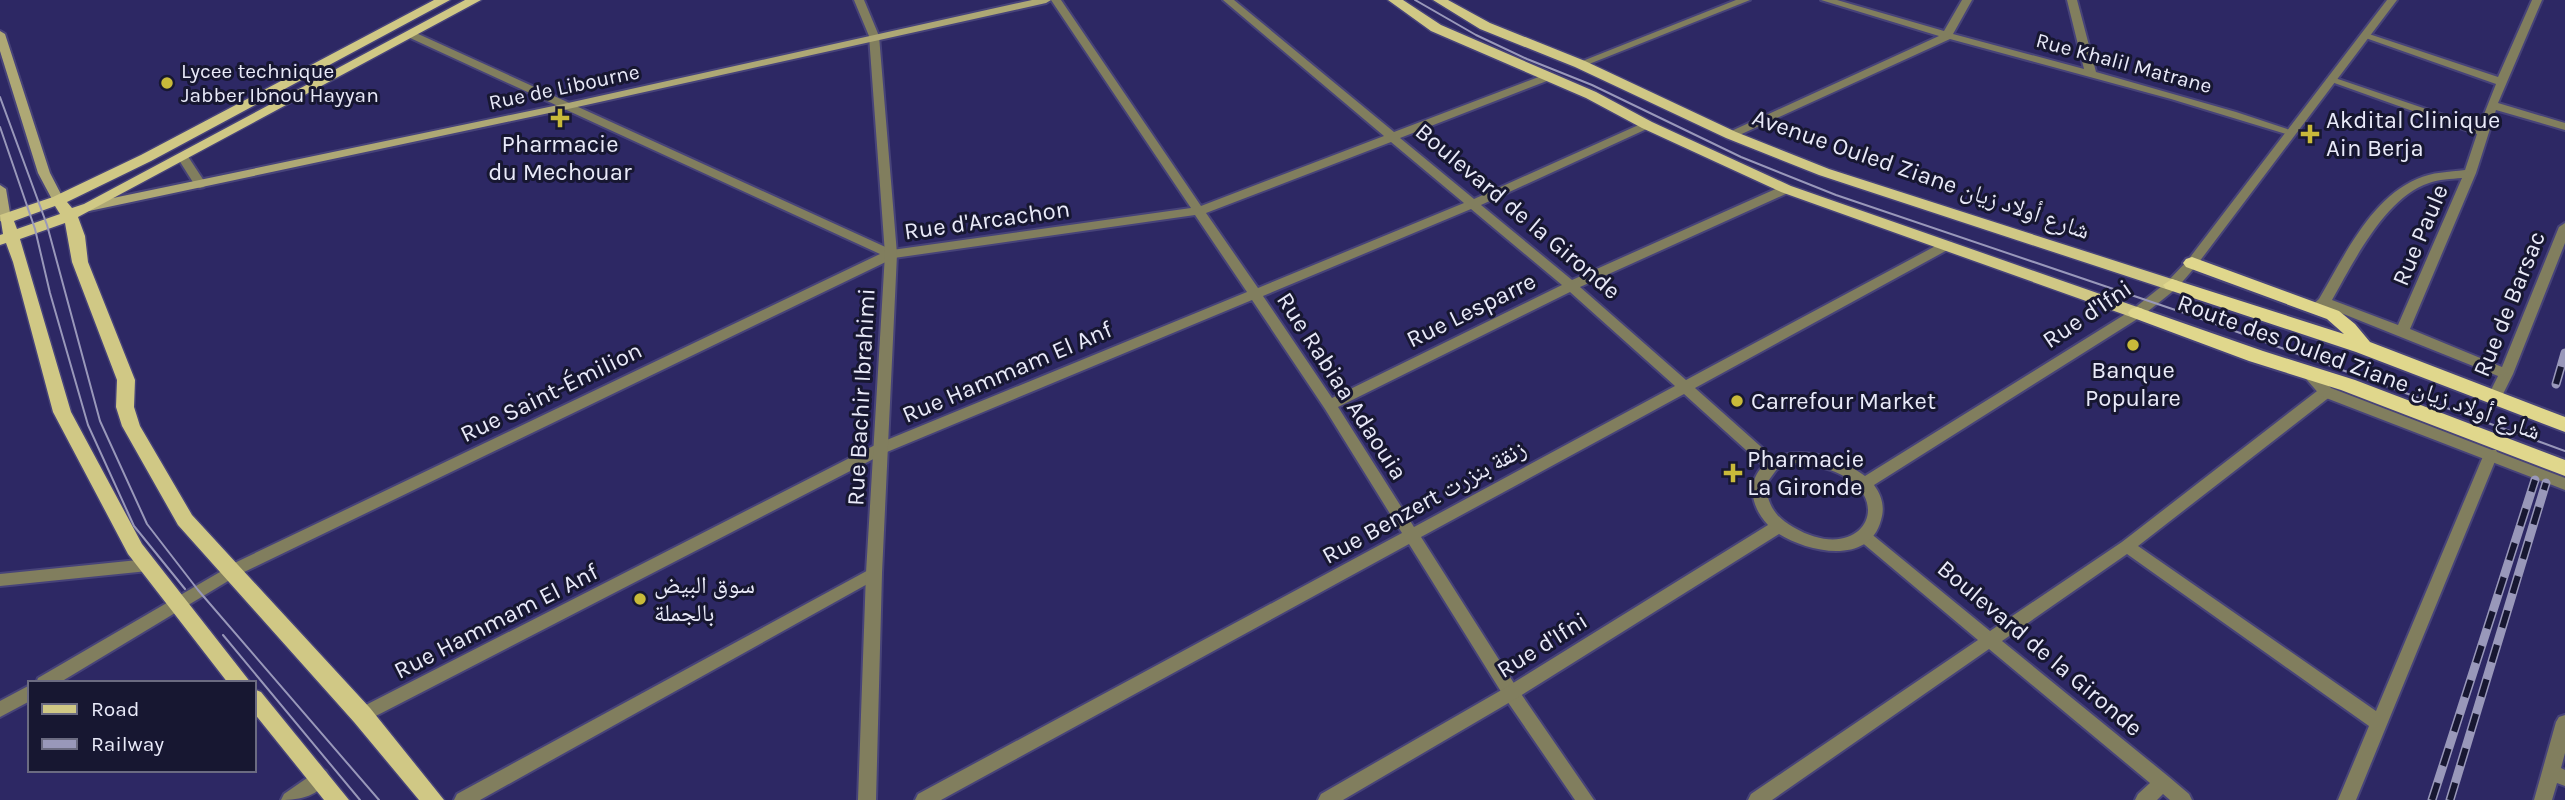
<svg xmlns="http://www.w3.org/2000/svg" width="2565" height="800" font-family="Karla,'Noto Naskh Arabic',sans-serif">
<rect width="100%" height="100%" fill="#2d2864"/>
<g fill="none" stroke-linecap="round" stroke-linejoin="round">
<defs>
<g id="minor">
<path d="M 1051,0 L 1061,0 L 1201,206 L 1384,136 L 1223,0 L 1234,0 L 1394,132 L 1544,75 L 1552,75 L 1552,79 L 1400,138 L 1474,199 L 1643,123 L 1651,123 L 1651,127 L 1481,205 L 1572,280 L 1782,186 L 1790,186 L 1792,189 L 1790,192 L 1580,287 L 1686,380 L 1943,242 L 1951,242 L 1953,245 L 1951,248 L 1695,388 L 1777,461 L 1779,465 L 1777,469 L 1767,469 L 1684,394 L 1421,537 L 1517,688 L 1594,800 L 1575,800 L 1505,698 L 1409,544 L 941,800 L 915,800 L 918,794 L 1402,533 L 1325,409 L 1252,300 L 887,452 L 368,720 L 362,722 L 356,720 L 353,715 L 356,710 L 877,444 L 1247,292 L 1195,215 L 894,258 L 238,575 L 232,577 L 226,575 L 224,571 L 226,567 L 880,254 L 408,37 L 408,33 L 416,33 L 892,250 L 1191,208 ZM 1391,142 L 1464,203 L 1258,288 L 1206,213 ZM 1471,209 L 1562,285 L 1332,398 L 1263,296 ZM 1570,292 L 1675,386 L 1414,527 L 1338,407 Z"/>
<polygon points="1736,0 1750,0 1584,66 1576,66 1575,64"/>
<polygon points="1821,0 1837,0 1944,31 1962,0 1972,0 1953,34 2084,69 2067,0 2077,0 2096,72 2236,112 2296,132 2294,134 2286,134 2171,99 1950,39 1735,137 1727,137 1727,133 1939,36"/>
<path d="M 2532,0 L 2542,0 L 2498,103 L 2565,123 L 2565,130 L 2496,110 L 2476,173 L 2410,329 L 2502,367 L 2559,227 L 2565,223 L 2565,243 L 2513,374 L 2499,402 L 2494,403 L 2487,398 L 2498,376 L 2326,307 L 2316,312 L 2309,308 L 2319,299 C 2344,257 2370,199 2417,179 C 2432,172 2449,172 2465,170 L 2477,134 L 2326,80 L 2331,77 L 2335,78 L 2479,127 L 2496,84 L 2360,36 L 2365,33 L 2369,34 L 2498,77 ZM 2462,178 L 2398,325 L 2332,300 C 2353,263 2385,197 2429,183 C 2439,179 2451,179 2462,178 Z"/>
<polygon points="183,153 187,155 206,184 204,187 200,188 196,187 177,157"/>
<polygon points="2326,387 2331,388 2333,392 2331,396 2138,546 2376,711 2484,454 2486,450 2496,450 2498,454 2356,800 2338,800 2369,726 2127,554 2002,641 2169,777 2189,794 2192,800 2170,800 2163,794 2157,800 2135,800 2138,794 2150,783 1989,649 1772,800 1748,800 1751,794 1978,640 1859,540 1856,536 1859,532 1864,530 1869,532 1990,631 2122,542 2321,388"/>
<polygon points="148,559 154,561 156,565 154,569 148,571 0,586 0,574"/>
<polygon points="874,567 880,569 882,573 880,577 480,800 454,800 457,794"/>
<polygon points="2565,715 2565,753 2561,768 2565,770 2565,786 2557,783 2552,800 2534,800 2556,722 2559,717"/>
<path d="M 320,769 L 326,771 L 329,777 C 320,796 300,800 281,800 L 284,794 Z"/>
</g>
<g id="tertiary">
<polygon points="854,0 864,0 879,36 897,254 882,573 876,800 858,800 866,573 885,254 869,36"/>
<path d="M 2387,0 L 2397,0 L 2196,266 L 2177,288 L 2142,316 L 1874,485 C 1882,496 1885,507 1881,520 C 1869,566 1808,552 1779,534 L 1517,698 L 1343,800 L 1318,800 L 1321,794 L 1505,688 L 1768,525 C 1738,493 1754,454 1798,453 C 1820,452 1848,463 1865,476 L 2132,310 L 2167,282 L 2188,260 ZM 1796,463 C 1910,473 1873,574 1793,527 C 1775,517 1767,504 1766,484 L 1777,469 Z"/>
<polygon points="2308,368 2313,370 2331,388 2565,478 2565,490 2321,396 2301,373"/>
<polygon points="232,565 238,567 240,571 238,575 59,683 36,683 38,678"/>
<polygon points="30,685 30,701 0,717 0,701"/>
</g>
<g id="secondary">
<polygon points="1032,0 1051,0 1046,3 568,109 89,211 83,207 89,203 568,103"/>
<polygon points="0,31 5,34 50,173 64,200 62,203 54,203 38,173 0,51"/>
<polygon points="0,185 6,189 11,219 5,223 0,221"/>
</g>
<g id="primary">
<path d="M 434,0 L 450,0 L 151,161 L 67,202 L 72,208 L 84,204 L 465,0 L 481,0 L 78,217 L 85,236 L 88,262 L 135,380 L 134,407 L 140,426 L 192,515 L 370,708 L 444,800 L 419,800 L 354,722 L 178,525 L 122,426 L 116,407 L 117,380 L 72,262 L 65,223 L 20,239 L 71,412 L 142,544 L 251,683 L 228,683 L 128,554 L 53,412 L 13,262 L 6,243 L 0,245 L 0,235 L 3,234 L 0,215 L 53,197 L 141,155 ZM 55,206 L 60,214 L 17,229 L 14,221 Z"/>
<polygon points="1388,0 1403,0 1441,25 1596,92 1652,122 1791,186 2143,309 2145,313 2143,317 2131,317 1781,192 1642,128 1586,98 1431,31"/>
<polygon points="1433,0 1448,0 1490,23 1585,61 1736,132 1829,169 2178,281 2180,285 2178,289 2166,289 1819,175 1726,138 1575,67 1480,29"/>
<polygon points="254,689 261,692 349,800 324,800 254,713"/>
</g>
<g id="trunk">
<polygon points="2192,257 2339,311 2355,324 2370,342 2565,417 2565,432 2356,352 2166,289 2163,285 2172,279 2344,334 2327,319 2186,267 2183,263 2186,259"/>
<polygon points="2137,307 2263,351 2355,380 2565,460 2565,476 2341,390 2249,361 2131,317 2128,313 2131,309"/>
</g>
</defs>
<!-- minor casing -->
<use href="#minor" stroke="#474379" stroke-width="4"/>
<!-- tertiary casing -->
<use href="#tertiary" stroke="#474379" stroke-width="4"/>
<!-- secondary casing -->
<use href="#secondary" stroke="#474379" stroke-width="4"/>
<!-- primary casing -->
<use href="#primary" stroke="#474379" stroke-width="3"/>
<!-- trunk casing -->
<use href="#trunk" stroke="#474379" stroke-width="4"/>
<!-- minor -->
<use href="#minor" fill="#817e5e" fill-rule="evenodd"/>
<!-- tertiary -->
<use href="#tertiary" fill="#817e5e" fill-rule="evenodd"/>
<!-- secondary -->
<use href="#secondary" fill="#aea875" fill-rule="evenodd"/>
<!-- primary -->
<use href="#primary" fill="#d0c885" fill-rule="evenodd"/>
<!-- trunk -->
<use href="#trunk" fill="#e0d78c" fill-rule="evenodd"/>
<!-- tram -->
<g stroke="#9998ba" stroke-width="2">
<polyline points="1415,0 1476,35 1527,59 1592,85 1741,157 1836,195 2196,317 2565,451"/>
<polyline points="0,97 47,225 100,421 147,524 198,590 379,800"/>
<polyline points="0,127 35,229 50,293 88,425 134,526 185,589"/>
<polyline points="223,635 360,800"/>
</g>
<defs>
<g id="rail">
<polyline points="2556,384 2565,353"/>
<polyline points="2432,800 2535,480"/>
<polyline points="2450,800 2546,483"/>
</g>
</defs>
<!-- rail casing -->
<use href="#rail" stroke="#9998ba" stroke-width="9"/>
<!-- rail -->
<use href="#rail" stroke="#171731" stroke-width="6" stroke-dasharray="18" stroke-linecap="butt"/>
</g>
<!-- markers -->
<g fill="#c9ba3a" stroke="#171731" stroke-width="2.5">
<circle cx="167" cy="83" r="7"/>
<path d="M556.5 107.5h7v7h7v7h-7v7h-7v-7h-7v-7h7z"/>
<path d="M2306.5 123.5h7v7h7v7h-7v7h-7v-7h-7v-7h7z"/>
<circle cx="2133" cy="345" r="7"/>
<circle cx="1737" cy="401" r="7"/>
<path d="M1729.5 462.5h7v7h7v7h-7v7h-7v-7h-7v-7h7z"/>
<circle cx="640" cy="599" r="7"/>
</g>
<g text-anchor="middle" stroke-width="6" stroke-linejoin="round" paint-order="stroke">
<!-- far-street labels -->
<g font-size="21" fill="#e9eaf9" stroke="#171731">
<text transform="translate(2124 63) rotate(15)" y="7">Rue Khalil Matrane</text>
<text transform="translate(564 87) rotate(-12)" y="7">Rue de Libourne</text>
</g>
<!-- far-poi labels -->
<g font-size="21" fill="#e9eaf9" stroke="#171731" text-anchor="start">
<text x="181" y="78">Lycee technique<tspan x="181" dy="24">Jabber Ibnou Hayyan</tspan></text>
</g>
<!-- poi labels -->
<g font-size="24" fill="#e9eaf9" stroke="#171731" text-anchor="start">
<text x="2326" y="128">Akdital Clinique<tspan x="2326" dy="28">Ain Berja</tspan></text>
<text x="560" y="152" text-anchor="middle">Pharmacie<tspan x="560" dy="28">du Mechouar</tspan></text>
<text x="2133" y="378" text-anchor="middle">Banque<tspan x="2133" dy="28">Populare</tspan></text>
<text x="1751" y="409">Carrefour Market</text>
<text x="1747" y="467">Pharmacie<tspan x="1747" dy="28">La Gironde</tspan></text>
<text x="654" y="593">سوق البيض<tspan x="654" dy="28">بالجملة</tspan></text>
</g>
<!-- street labels -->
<g font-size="24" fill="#e9eaf9" stroke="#171731">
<text transform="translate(1921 174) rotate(19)" y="8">Avenue Ouled Ziane شارع أولاد زيان</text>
<text transform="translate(1518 211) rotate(40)" y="8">Boulevard de la Gironde</text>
<text transform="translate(987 220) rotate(-8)" y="8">Rue d'Arcachon</text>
<text transform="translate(2420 235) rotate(-67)" y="8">Rue Paule</text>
<text transform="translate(2509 304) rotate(-68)" y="8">Rue de Barsac</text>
<text transform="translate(1471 310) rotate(-26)" y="8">Rue Lesparre</text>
<text transform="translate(2087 314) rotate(-34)" y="8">Rue d'Ifni</text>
<text transform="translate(2359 367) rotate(20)" y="8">Route des Ouled Ziane شارع أولاد زيان</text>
<text transform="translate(1007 372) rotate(-23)" y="8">Rue Hammam El Anf</text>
<text transform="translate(1342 386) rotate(57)" y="8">Rue Rabiaa Adaouia</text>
<text transform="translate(551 392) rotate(-26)" y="8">Rue Saint-Émilion</text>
<text transform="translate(861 397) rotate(-87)" y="8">Rue Bachir Ibrahimi</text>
<text transform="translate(1424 502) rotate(-29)" y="8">Rue Benzert زنقة بنزرت</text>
<text transform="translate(496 621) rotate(-27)" y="8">Rue Hammam El Anf</text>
<text transform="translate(1542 645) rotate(-32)" y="8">Rue d'Ifni</text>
<text transform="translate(2040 648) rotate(40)" y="8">Boulevard de la Gironde</text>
</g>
</g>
<!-- legend -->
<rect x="28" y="681" width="228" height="91" fill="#171731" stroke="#6b6b81" stroke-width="2"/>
<rect x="42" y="704" width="35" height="10" fill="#d0c885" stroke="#6b6b81" stroke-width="2"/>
<text x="91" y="716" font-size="21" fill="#e9eaf9">Road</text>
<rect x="42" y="739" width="35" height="10" fill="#9998ba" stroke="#6b6b81" stroke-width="2"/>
<text x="91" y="751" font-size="21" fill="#e9eaf9">Railway</text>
</svg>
